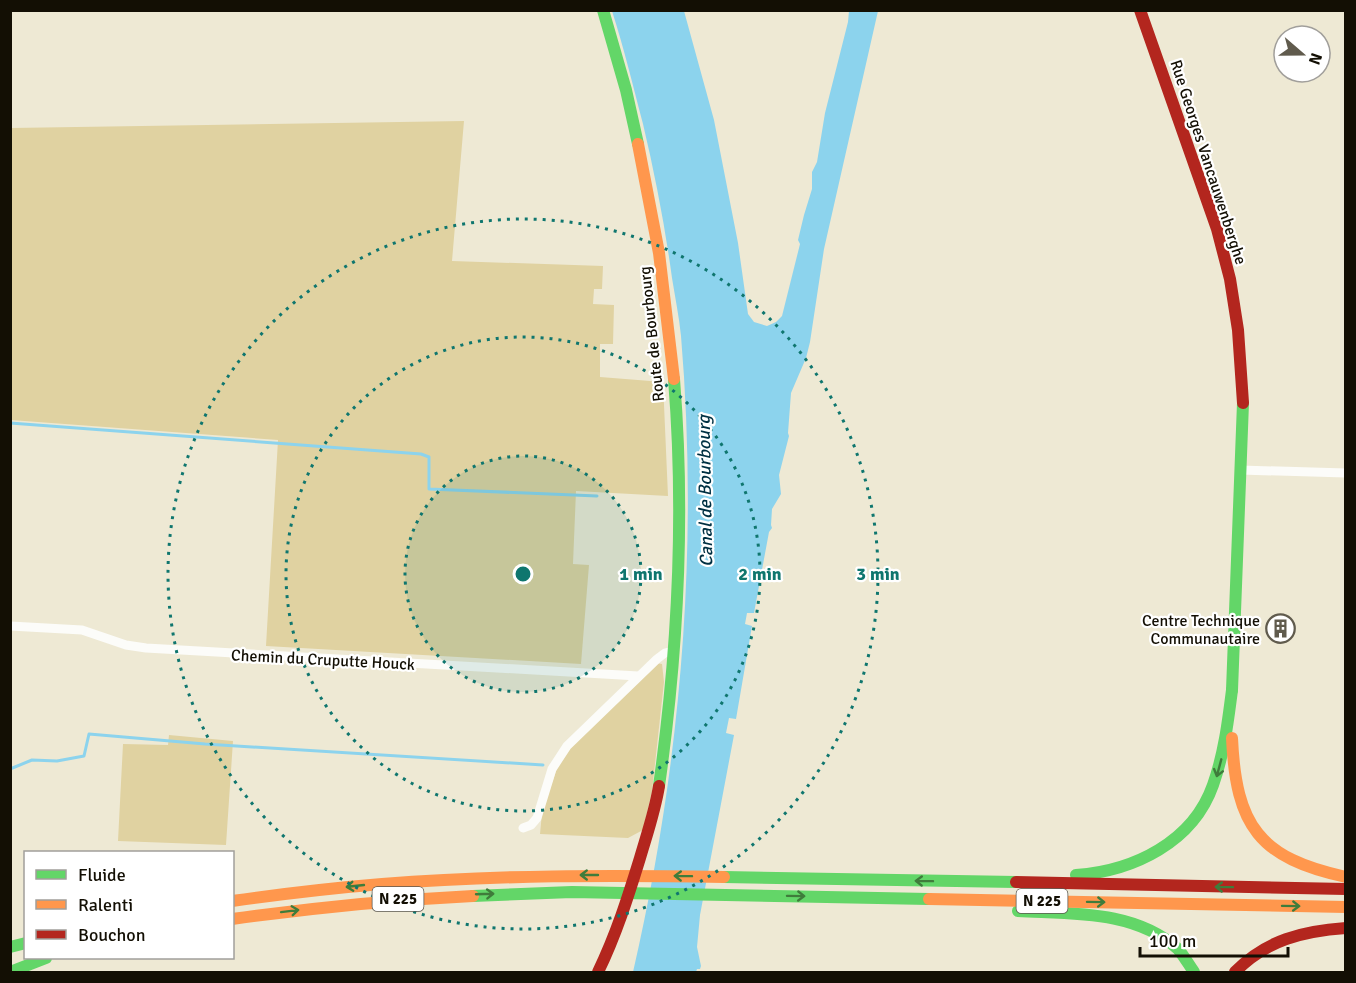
<svg xmlns="http://www.w3.org/2000/svg" width="1356" height="983" font-family="Signika,sans-serif">
<rect width="100%" height="100%" fill="#eee9d4"/>
<!-- green -->
<g fill="#e0d2a1">
<polygon points="464,121 452,261 603,266 602,289 594,289 593,304 614,305 613,344 600,344 600,377 663,382 668,496 576,491 573,564 589,565 581,664 266,646 278,440 11,420 11,128"/>
<polygon points="656,663 662,664 664,682 652,791 643,830 628,838 540,834 542,813 561,756"/>
<polygon points="169,735 233,741 226,845 118,841 123,744 168,745"/>
</g>
<!-- water -->
<path fill="#8cd3ed" d="M 612,11 L 684,11 L 714,120 L 738,243 L 748,314 L 754,322 L 767,326 L 776,322 L 782,316 L 800,244 L 798,240 L 804,215 L 812,189 L 812,172 L 817,162 L 825,113 L 848,22 L 849,11 L 878,11 L 824,249 L 810,342 L 806,358 L 791,393 L 788,433 L 789,436 L 779,475 L 781,494 L 772,509 L 771,525 L 772,528 L 769,532 L 754,613 L 747,613 L 745,624 L 752,626 L 736,719 L 729,718 L 726,733 L 734,735 L 700,915 L 697,947 L 701,966 L 700,969 L 697,969 L 696,972 L 633,972 C 681,764 699,549 681,336 C 679,316 675,297 672,278 C 665,226 655,175 643,124 C 633,86 624,48 612,11 Z"/>
<g fill="none" stroke-linecap="round" stroke-linejoin="round">
<!-- stream -->
<g stroke="#8cd3ed" stroke-width="3">
<polyline points="10,423 421,454 429,457 429,489 597,496"/>
<polyline points="10,769 32,760 57,761 84,756 89,734 205,744 543,765"/>
</g>
<!-- street -->
<g stroke="#fcfcf9" stroke-width="9">
<polyline points="1240,470 1346,473"/>
<polyline points="10,626 82,630 126,645 146,648 638,676"/>
<polyline points="523,828 531,825 537,818 552,769 567,746 657,659 665,653 673,651"/>
</g>
<!-- fast -->
<g stroke="#63d668" stroke-width="12">
<polyline points="603,10 626,90 638,144"/>
<polyline points="1232,690 1243,403"/>
<path d="M 659,786 C 678,651 685,515 674,379"/>
<path d="M 1076,875 C 1134,871 1193,842 1213,785 C 1224,754 1228,722 1232,690"/>
<polyline points="724,877 1016,882"/>
<polyline points="473,896 572,892 929,899"/>
<path d="M 1018,911 C 1072,914 1135,910 1178,949 C 1184,956 1189,965 1194,972"/>
<polyline points="10,947 26,943"/>
<polyline points="10,972 46,958"/>
</g>
<!-- slow -->
<g stroke="#ff974d" stroke-width="12">
<polyline points="638,144 659,253 674,379"/>
<path d="M 1232,738 C 1236,826 1259,858 1346,877"/>
<polyline points="929,899 1346,907"/>
<path d="M 232,901 C 282,894 332,888 382,884 C 496,875 610,875 724,877"/>
<path d="M 232,919 C 312,908 392,900 473,896"/>
</g>
<!-- jam -->
<g stroke="#b3261e" stroke-width="12">
<polyline points="1140,10 1217,229 1230,279 1238,330 1243,403"/>
<polyline points="1016,882 1346,889"/>
<path d="M 598,972 C 616,935 628,897 640,858 C 647,834 655,811 659,786"/>
<path d="M 1235,972 C 1266,940 1303,931 1346,928"/>
</g>
</g>
<!-- one-way arrows -->
<defs><path id="oneway-shaft" d="M-6 0H5M1.5-3L5.5 0L1.5 3" fill="none" stroke-width="1.6" stroke-linecap="round" stroke-linejoin="round" transform="scale(1.5)"/></defs>
<g stroke="#3f7c3b">
<use href="#oneway-shaft" transform="translate(1219 768) rotate(105)"/>
<use href="#oneway-shaft" transform="translate(589 875) rotate(180)"/>
<use href="#oneway-shaft" transform="translate(683 876) rotate(-179)"/>
<use href="#oneway-shaft" transform="translate(924 881) rotate(-179)"/>
<use href="#oneway-shaft" transform="translate(355 886) rotate(174)"/>
<use href="#oneway-shaft" transform="translate(1224 887) rotate(-179)"/>
<use href="#oneway-shaft" transform="translate(485 894) rotate(-2)"/>
<use href="#oneway-shaft" transform="translate(796 896) rotate(1)"/>
<use href="#oneway-shaft" transform="translate(1096 902) rotate(1)"/>
<use href="#oneway-shaft" transform="translate(1291 906) rotate(1)"/>
<use href="#oneway-shaft" transform="translate(290 911) rotate(-7)"/>
</g>
<!-- distance rings -->
<circle cx="523" cy="574" r="118" fill="#0f766e" fill-opacity=".12"/>
<g fill="none" stroke="#0f766e" stroke-width="3" stroke-dasharray="3 6">
<circle cx="523" cy="574" r="118"/>
<circle cx="523" cy="574" r="237"/>
<circle cx="523" cy="574" r="355"/>
</g>
<!-- icons -->
<defs>
<symbol id="building-ring" viewBox="-11 -11 22 22"><circle r="9.5" fill="#fff" stroke="#605b4d" stroke-width="1.5"/><path d="M-4-6H4V6H1V3H-1V6H-4ZM-2.5-4.3h1.7v1.8h-1.7ZM.8-4.3h1.7v1.8H.8ZM-2.5-1h1.7V.8h-1.7ZM.8-1h1.7V.8H.8Z" fill="#605b4d"/></symbol>
</defs>
<g fill-rule="evenodd">
<use href="#building-ring" x="1264" y="612" width="33" height="33"/>
</g>
<g text-anchor="middle" stroke-width="4.5" stroke-linejoin="round" paint-order="stroke">
<!-- shield labels -->
<g fill="#fff" stroke="#5a574f" stroke-width="1.5">
<rect x="372.5" y="887" width="51" height="24" rx="4.5"/>
<rect x="1016.5" y="889" width="51" height="24" rx="4.5"/>
</g>
<g font-size="15" font-weight="bold" fill="#130f04">
<text x="398" y="904">N 225</text>
<text x="1042" y="906">N 225</text>
</g>
<!-- street labels -->
<g font-size="16" fill="#130f04" stroke="#fff">
<text transform="translate(1209 162) rotate(72)" y="6">Rue Georges Vancauwenberghe</text>
<text transform="translate(651 334) rotate(-96)" y="6">Route de Bourbourg</text>
<text transform="translate(323 659) rotate(3)" y="6">Chemin du Cruputte Houck</text>
</g>
<!-- poi labels -->
<g font-size="16" fill="#130f04" stroke="#fff" text-anchor="end">
<text x="1260" y="626">Centre Technique<tspan x="1260" dy="18">Communautaire</tspan></text>
</g>
<!-- water labels -->
<g font-size="18" font-style="italic" fill="#003042" stroke="#fff">
<text transform="translate(705 491) rotate(-91)" y="6">Canal de Bourbourg</text>
</g>
</g>
<circle cx="523" cy="574" r="9" fill="#0f766e" stroke="#fff" stroke-width="3"/>
<g font-size="18" text-anchor="middle" font-weight="bold" fill="#0f766e" stroke="#fff" stroke-width="4.5" stroke-linejoin="round" paint-order="stroke">
<text x="641" y="580">1 min</text>
<text x="760" y="580">2 min</text>
<text x="878" y="580">3 min</text>
</g>
<!-- border -->
<rect width="1356" height="983" fill="none" stroke="#130f04" stroke-width="24"/>
<!-- legend -->
<rect x="24" y="851" width="210" height="108" fill="#ffffff" stroke="#a19f9b" stroke-width="1.5"/>
<rect x="36" y="870" width="30" height="9" fill="#63d668" stroke="#a19f9b" stroke-width="1.5"/>
<text x="78" y="881" font-size="18" fill="#130f04">Fluide</text>
<rect x="36" y="900" width="30" height="9" fill="#ff974d" stroke="#a19f9b" stroke-width="1.5"/>
<text x="78" y="911" font-size="18" fill="#130f04">Ralenti</text>
<rect x="36" y="930" width="30" height="9" fill="#b3261e" stroke="#a19f9b" stroke-width="1.5"/>
<text x="78" y="941" font-size="18" fill="#130f04">Bouchon</text>
<!-- north arrow -->
<g transform="translate(1302 54) rotate(110)"><circle r="28" fill="#ffffff" stroke="#a19f9b" stroke-width="1.5"/>
<path d="M0-4.5L10 22L0 15L-10 22Z" fill="#605b4d"/>
<text y="-9" font-size="16" font-weight="bold" text-anchor="middle" fill="#130f04">N</text>
</g>
<!-- scale -->
<path d="M1140 947v9h148v-9" fill="none" stroke="#130f04" stroke-width="3"/>
<text x="1149" y="947" font-size="18" fill="#130f04" stroke="#ffffff" stroke-width="4.5" paint-order="stroke">100 m</text>
</svg>
